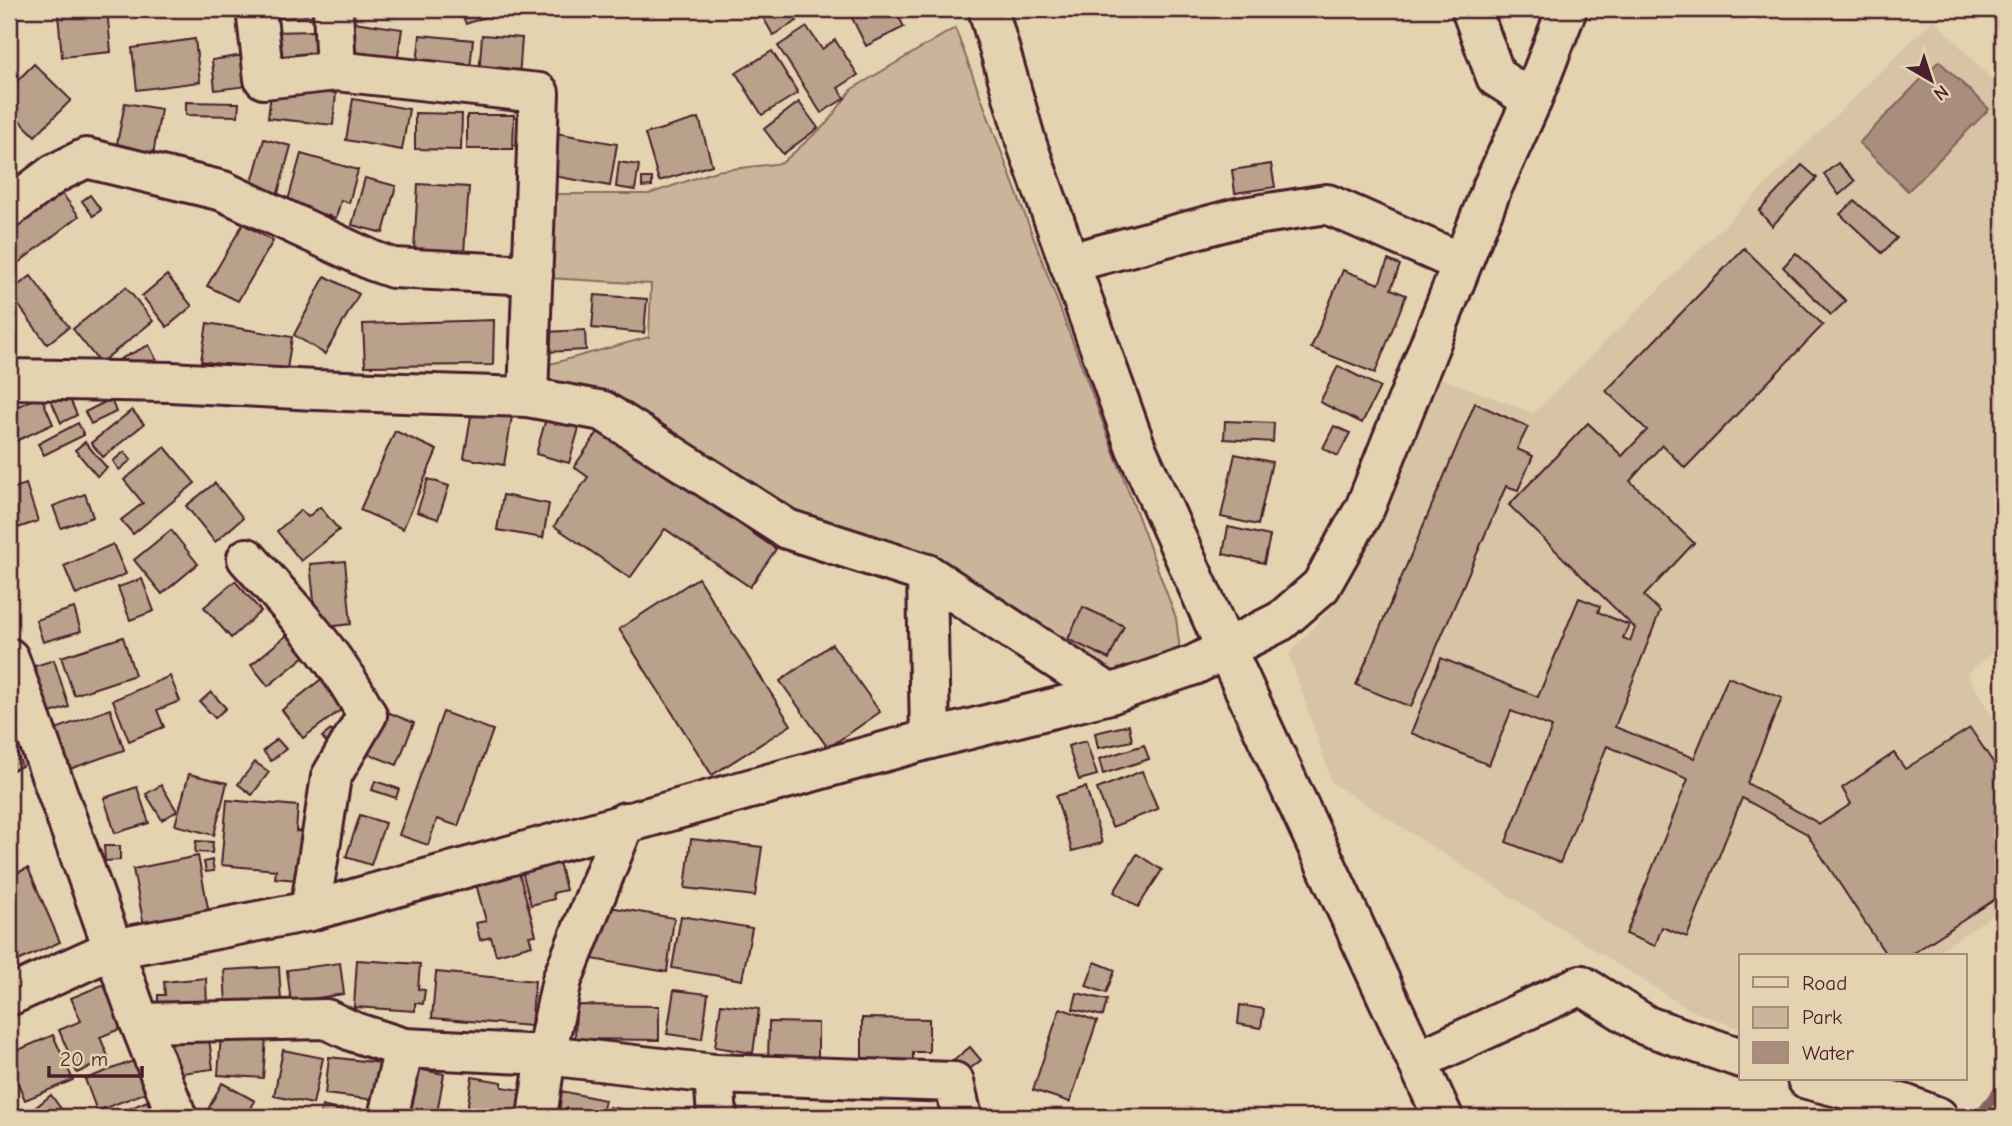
<svg xmlns="http://www.w3.org/2000/svg" width="2012" height="1126" font-family="'Comic Neue',sans-serif">
<rect width="100%" height="100%" fill="#e4d3b0"/>
<filter id="ink" filterUnits="userSpaceOnUse"><feTurbulence type="fractalNoise" baseFrequency=".0143" numOctaves="2"/><feDisplacementMap in="SourceGraphic" scale="14" xChannelSelector="R" yChannelSelector="G"/><feConvolveMatrix kernelMatrix="1 2 1 2 8 2 1 2 1" color-interpolation-filters="sRGB"/></filter>
<g filter="url(#ink)">
<!-- built -->
<polygon fill="#d7c4a5" points="1934,19 2003,91 2003,644 1967,674 2003,733 2003,908 1932,956 1741,956 1741,1029 1688,1009 1332,783 1289,654 1336,602 1373,532 1438,377 1533,413"/>
<!-- green -->
<polygon fill="#cbb59a" stroke="#8a6a62" stroke-width="2" points="955,28 1176,618 1181,659 1110,694 951,573 777,523 544,385 528,370 649,337 651,284 548,278 550,194 649,194 716,171 782,163 827,123 852,89"/>
<!-- water -->
<polygon fill="#aa8e7d" stroke="#84625c" stroke-width="2" points="1939,61 1989,109 1908,191 1859,143"/>
<g fill="none" stroke-linecap="round" stroke-linejoin="round">
<!-- stream -->
<polyline stroke="#84625c" stroke-width="10" points="1969,1117 1982,1112 2003,1085"/>
</g>
<!-- building -->
<g fill="#b9a18b" stroke="#4a1f2b" stroke-width="2">
<polygon points="107,9 111,52 62,57 58,14"/>
<polygon points="270,9 312,9 312,16 270,19"/>
<polygon points="460,9 506,9 466,24"/>
<polygon points="543,9 576,9 543,14"/>
<polygon points="767,9 789,9 797,21 773,35 760,12"/>
<polygon points="865,9 895,9 904,27 866,46 851,16"/>
<polygon points="354,22 402,29 396,69 347,62"/>
<polygon points="807,27 822,49 835,40 858,75 838,88 845,98 821,113 778,46"/>
<polygon points="314,31 314,59 271,60 271,32"/>
<polygon points="420,35 473,40 469,78 416,73"/>
<polygon points="482,35 522,38 519,78 479,75"/>
<polygon points="195,39 200,82 137,90 132,48"/>
<polygon points="772,51 798,93 762,115 736,73"/>
<polygon points="244,55 248,86 215,90 212,60"/>
<polygon points="34,64 71,100 35,136 9,110 9,89"/>
<polygon points="272,85 336,93 333,125 268,118"/>
<polygon points="353,99 409,109 402,150 346,140"/>
<polygon points="186,102 239,103 238,116 186,115"/>
<polygon points="799,102 818,128 783,154 764,129"/>
<polygon points="125,103 161,109 153,155 116,149"/>
<polygon points="415,113 462,114 461,150 415,149"/>
<polygon points="467,115 514,115 513,149 467,149"/>
<polygon points="699,118 712,165 659,181 645,134"/>
<polygon points="556,133 617,144 610,186 548,175"/>
<polygon points="264,139 291,146 278,193 251,186"/>
<polygon points="301,154 358,170 349,203 341,200 336,218 287,204"/>
<polygon points="619,162 639,165 635,190 616,187"/>
<polygon points="1838,163 1855,181 1839,195 1824,174"/>
<polygon points="1271,164 1275,187 1235,193 1232,170"/>
<polygon points="1802,165 1817,178 1772,226 1759,211"/>
<polygon points="365,178 396,186 383,233 352,225"/>
<polygon points="642,178 652,178 652,186 642,187"/>
<polygon points="55,184 79,216 9,270 9,219"/>
<polygon points="418,184 469,187 464,252 414,250"/>
<polygon points="90,195 101,210 93,216 82,201"/>
<polygon points="1855,201 1897,238 1882,253 1840,214"/>
<polygon points="243,224 273,241 238,301 207,286"/>
<polygon points="1744,248 1823,325 1685,468 1662,445 1630,481 1694,543 1644,596 1660,611 1615,727 1694,758 1728,677 1782,698 1747,783 1820,824 1851,804 1842,788 1894,753 1905,769 1970,728 2003,777 2003,894 1909,956 1887,956 1807,834 1742,798 1687,937 1662,927 1655,946 1626,934 1688,779 1607,746 1560,863 1506,842 1552,727 1511,711 1489,765 1411,733 1441,658 1538,697 1579,598 1600,606 1598,612 1629,625 1623,638 1630,641 1635,628 1509,505 1588,423 1622,456 1647,430 1606,391"/>
<polygon points="1796,253 1846,301 1831,315 1783,267"/>
<polygon points="1388,260 1400,265 1391,289 1406,295 1375,373 1311,348 1343,270 1379,284"/>
<polygon points="167,275 192,306 167,327 142,296"/>
<polygon points="31,276 69,327 47,344 9,292"/>
<polygon points="325,276 359,294 325,354 294,335"/>
<polygon points="126,287 153,321 100,363 73,329"/>
<polygon points="595,295 647,299 644,333 592,328"/>
<polygon points="9,318 17,338 9,341"/>
<polygon points="494,320 493,365 365,366 363,324"/>
<polygon points="207,323 292,337 286,375 201,361"/>
<polygon points="585,330 586,350 546,352 545,332"/>
<polygon points="149,345 158,363 128,377 120,359"/>
<polygon points="1338,366 1380,387 1362,423 1320,402"/>
<polygon points="66,390 77,415 61,423 50,398"/>
<polygon points="41,396 53,424 14,442 9,430 9,410"/>
<polygon points="111,399 116,412 91,424 85,412"/>
<polygon points="1475,403 1528,427 1517,449 1533,456 1518,490 1506,486 1411,707 1356,685"/>
<polygon points="473,404 513,410 504,465 464,458"/>
<polygon points="550,404 583,414 569,463 536,454"/>
<polygon points="132,410 144,424 103,457 91,443"/>
<polygon points="1225,421 1274,423 1273,442 1224,439"/>
<polygon points="78,423 84,435 44,455 38,444"/>
<polygon points="1334,426 1350,433 1338,456 1323,448"/>
<polygon points="600,429 776,549 750,587 665,529 630,578 554,526 588,477 574,467"/>
<polygon points="395,431 437,450 403,529 360,510"/>
<polygon points="85,442 107,468 97,476 75,450"/>
<polygon points="165,447 195,483 133,534 121,520 143,503 124,480"/>
<polygon points="124,452 131,460 119,470 113,461"/>
<polygon points="1235,454 1272,462 1258,525 1221,517"/>
<polygon points="428,479 449,486 438,519 417,512"/>
<polygon points="215,483 243,518 215,542 186,506"/>
<polygon points="26,484 38,521 9,531 9,490"/>
<polygon points="85,494 93,517 61,528 53,506"/>
<polygon points="503,495 549,504 543,538 497,530"/>
<polygon points="320,507 339,530 301,561 277,531 301,510 308,517"/>
<polygon points="1228,527 1270,536 1264,563 1223,554"/>
<polygon points="171,530 198,564 162,594 134,560"/>
<polygon points="113,544 126,574 76,595 64,566"/>
<polygon points="345,561 351,624 317,628 310,564"/>
<polygon points="698,578 791,725 712,775 619,629"/>
<polygon points="142,579 154,611 130,620 118,587"/>
<polygon points="235,581 261,611 231,638 204,607"/>
<polygon points="1083,607 1124,626 1109,659 1068,639"/>
<polygon points="74,608 81,631 43,642 36,620"/>
<polygon points="287,635 305,656 268,686 251,665"/>
<polygon points="123,637 135,675 74,695 61,657"/>
<polygon points="832,644 880,712 828,748 780,681"/>
<polygon points="54,660 69,707 47,714 32,667"/>
<polygon points="170,676 180,701 157,710 164,727 129,741 113,700"/>
<polygon points="324,677 346,706 303,738 282,710"/>
<polygon points="211,692 226,708 215,718 200,702"/>
<polygon points="110,709 124,750 67,770 53,730"/>
<polygon points="385,711 414,723 397,765 368,754"/>
<polygon points="443,712 493,730 458,826 437,819 428,845 399,835"/>
<polygon points="1129,725 1132,741 1098,748 1095,733"/>
<polygon points="331,730 340,741 331,748 322,737"/>
<polygon points="9,733 22,766 9,772"/>
<polygon points="277,739 286,749 271,761 263,751"/>
<polygon points="1086,741 1097,775 1079,780 1068,746"/>
<polygon points="1144,745 1149,759 1103,774 1099,759"/>
<polygon points="255,762 269,772 252,795 238,784"/>
<polygon points="1142,771 1158,809 1112,827 1097,789"/>
<polygon points="189,774 227,783 214,835 175,825"/>
<polygon points="375,781 399,789 396,798 372,790"/>
<polygon points="161,785 177,811 162,820 146,794"/>
<polygon points="137,787 149,823 115,833 104,798"/>
<polygon points="1086,787 1102,843 1072,851 1056,796"/>
<polygon points="227,800 298,806 296,831 313,833 309,881 275,878 276,870 221,865"/>
<polygon points="360,815 385,823 371,865 346,857"/>
<polygon points="691,839 762,847 755,896 685,888"/>
<polygon points="196,841 213,842 212,853 195,852"/>
<polygon points="104,846 120,846 120,860 105,861"/>
<polygon points="556,850 566,890 553,893 554,899 531,905 519,860"/>
<polygon points="1137,854 1162,870 1138,907 1114,892"/>
<polygon points="198,856 209,913 144,925 133,869"/>
<polygon points="212,860 214,871 206,872 204,862"/>
<polygon points="516,862 536,935 529,936 532,945 496,955 491,937 480,940 476,923 486,921 475,880"/>
<polygon points="28,868 60,942 9,965 9,876"/>
<polygon points="604,906 674,918 667,972 592,959 592,936"/>
<polygon points="681,916 752,928 742,980 672,968"/>
<polygon points="357,960 420,964 418,989 425,990 423,1004 415,1003 415,1011 354,1007"/>
<polygon points="1095,962 1115,970 1106,993 1086,986"/>
<polygon points="340,963 344,994 291,1002 287,970"/>
<polygon points="279,967 281,1001 226,1004 224,970"/>
<polygon points="436,972 535,981 531,1026 432,1018"/>
<polygon points="206,978 207,1007 158,1010 158,995 165,995 164,982"/>
<polygon points="107,983 125,1027 100,1037 109,1059 77,1073 59,1030 81,1021 71,998"/>
<polygon points="674,990 708,994 702,1039 667,1034"/>
<polygon points="1077,993 1107,1000 1103,1016 1073,1009"/>
<polygon points="721,1004 759,1009 753,1053 715,1047"/>
<polygon points="576,1005 659,1006 659,1040 575,1039"/>
<polygon points="1240,1005 1264,1009 1261,1028 1238,1024"/>
<polygon points="1060,1008 1097,1021 1070,1102 1033,1090"/>
<polygon points="862,1018 929,1019 929,1052 913,1052 913,1064 862,1063"/>
<polygon points="769,1022 818,1023 818,1060 768,1059"/>
<polygon points="208,1031 213,1069 175,1074 170,1036"/>
<polygon points="53,1035 73,1080 25,1100 9,1062 9,1054"/>
<polygon points="221,1035 266,1038 263,1078 218,1075"/>
<polygon points="970,1047 981,1060 958,1078 948,1065"/>
<polygon points="283,1050 323,1058 313,1104 274,1096"/>
<polygon points="329,1057 381,1063 376,1100 325,1094"/>
<polygon points="133,1061 145,1093 97,1111 85,1079"/>
<polygon points="417,1069 444,1074 437,1113 410,1108"/>
<polygon points="472,1077 502,1082 502,1087 522,1090 518,1117 466,1117"/>
<polygon points="222,1083 255,1101 246,1117 204,1117"/>
<polygon points="556,1090 605,1100 601,1117 551,1117"/>
<polygon points="51,1095 62,1110 53,1117 42,1117 35,1108"/>
<polygon points="147,1101 154,1117 110,1117"/>
<polygon points="322,1106 352,1114 351,1117 319,1117"/>
<polygon points="609,1107 641,1113 641,1117 606,1117"/>
</g>
<g fill="none" stroke-linecap="round" stroke-linejoin="round">
<defs>
<g id="minor">
<polyline points="256,9 264,79 336,71"/>
<polyline points="333,9 336,71 539,93 528,397"/>
<polyline points="988,9 1027,145 1136,448 1226,649 1443,1117"/>
<polyline points="1471,9 1496,77 1532,100"/>
<polyline points="9,208 54,174 86,158 223,191 373,261 393,268 533,275"/>
<polyline points="1069,263 1237,218 1327,204 1462,263"/>
<polyline points="9,379 171,382 315,390 528,397 603,411 787,529 927,574 1110,694"/>
<path d="M 247,558 C 291,607 337,657 367,715 L 331,777 L 310,911"/>
<polyline points="927,574 930,739"/>
<polyline points="9,658 140,1023 177,1117"/>
<polyline points="9,996 113,949 310,911 930,739 1110,694 1194,665 1281,621 1321,586 1365,508 1492,188 1532,100 1567,9"/>
<polyline points="140,1023 326,1019 354,1032 404,1048 546,1055 714,1074 954,1082 962,1117"/>
<polyline points="1417,1061 1581,985 1647,1026 1741,1058"/>
<polyline points="714,1074 717,1117"/>
<polyline points="1807,1079 1904,1104 1938,1117"/>
<polyline points="388,1117 404,1048"/>
<polyline points="537,1117 546,1055 562,980 625,822"/>
</g>
</defs>
<!-- minor casing -->
<use href="#minor" stroke="#4a1f2b" stroke-width="44"/>
<!-- minor -->
<use href="#minor" stroke="#e4d3b0" stroke-width="38"/>
</g>
</g>
<!-- margin -->
<rect width="2012" height="1126" fill="none" stroke="#e4d3b0" stroke-width="35"/>
<rect x="18" y="18" width="1977" height="1091" fill="none" stroke="#4a1f2b" stroke-width="2.5" filter="url(#ink)"/>
<!-- legend -->
<rect x="1739" y="954" width="228" height="126" fill="#e4d3b0" stroke="#a68b7b" stroke-width="2"/>
<rect x="1753" y="977" width="35" height="10" fill="#e4d3b0" stroke="#a68b7b" stroke-width="2"/>
<text x="1802" y="990" font-size="21" fill="#4a1f2b">Road</text>
<rect x="1753" y="1007" width="35" height="21" fill="#cbb59a" stroke="#a68b7b" stroke-width="2"/>
<text x="1802" y="1024" font-size="21" fill="#4a1f2b">Park</text>
<rect x="1753" y="1042" width="35" height="21" fill="#aa8e7d" stroke="#a68b7b" stroke-width="2"/>
<text x="1802" y="1060" font-size="21" fill="#4a1f2b">Water</text>
<!-- north arrow -->
<g transform="translate(1931 80) rotate(141)" stroke="#e4d3b0" stroke-width="5" paint-order="stroke">
<path d="M0-5L12 26L0 18L-12 26Z" fill="#4a1f2b"/>
<text y="-10" font-size="19" font-weight="bold" text-anchor="middle" fill="#4a1f2b">N</text>
</g>
<!-- scale -->
<path d="M49 1066v10h93v-10" fill="none" stroke="#4a1f2b" stroke-width="3.5"/>
<text x="60" y="1066" font-size="21" fill="#4a1f2b" stroke="#e4d3b0" stroke-width="5" paint-order="stroke">20 m</text>
</svg>
